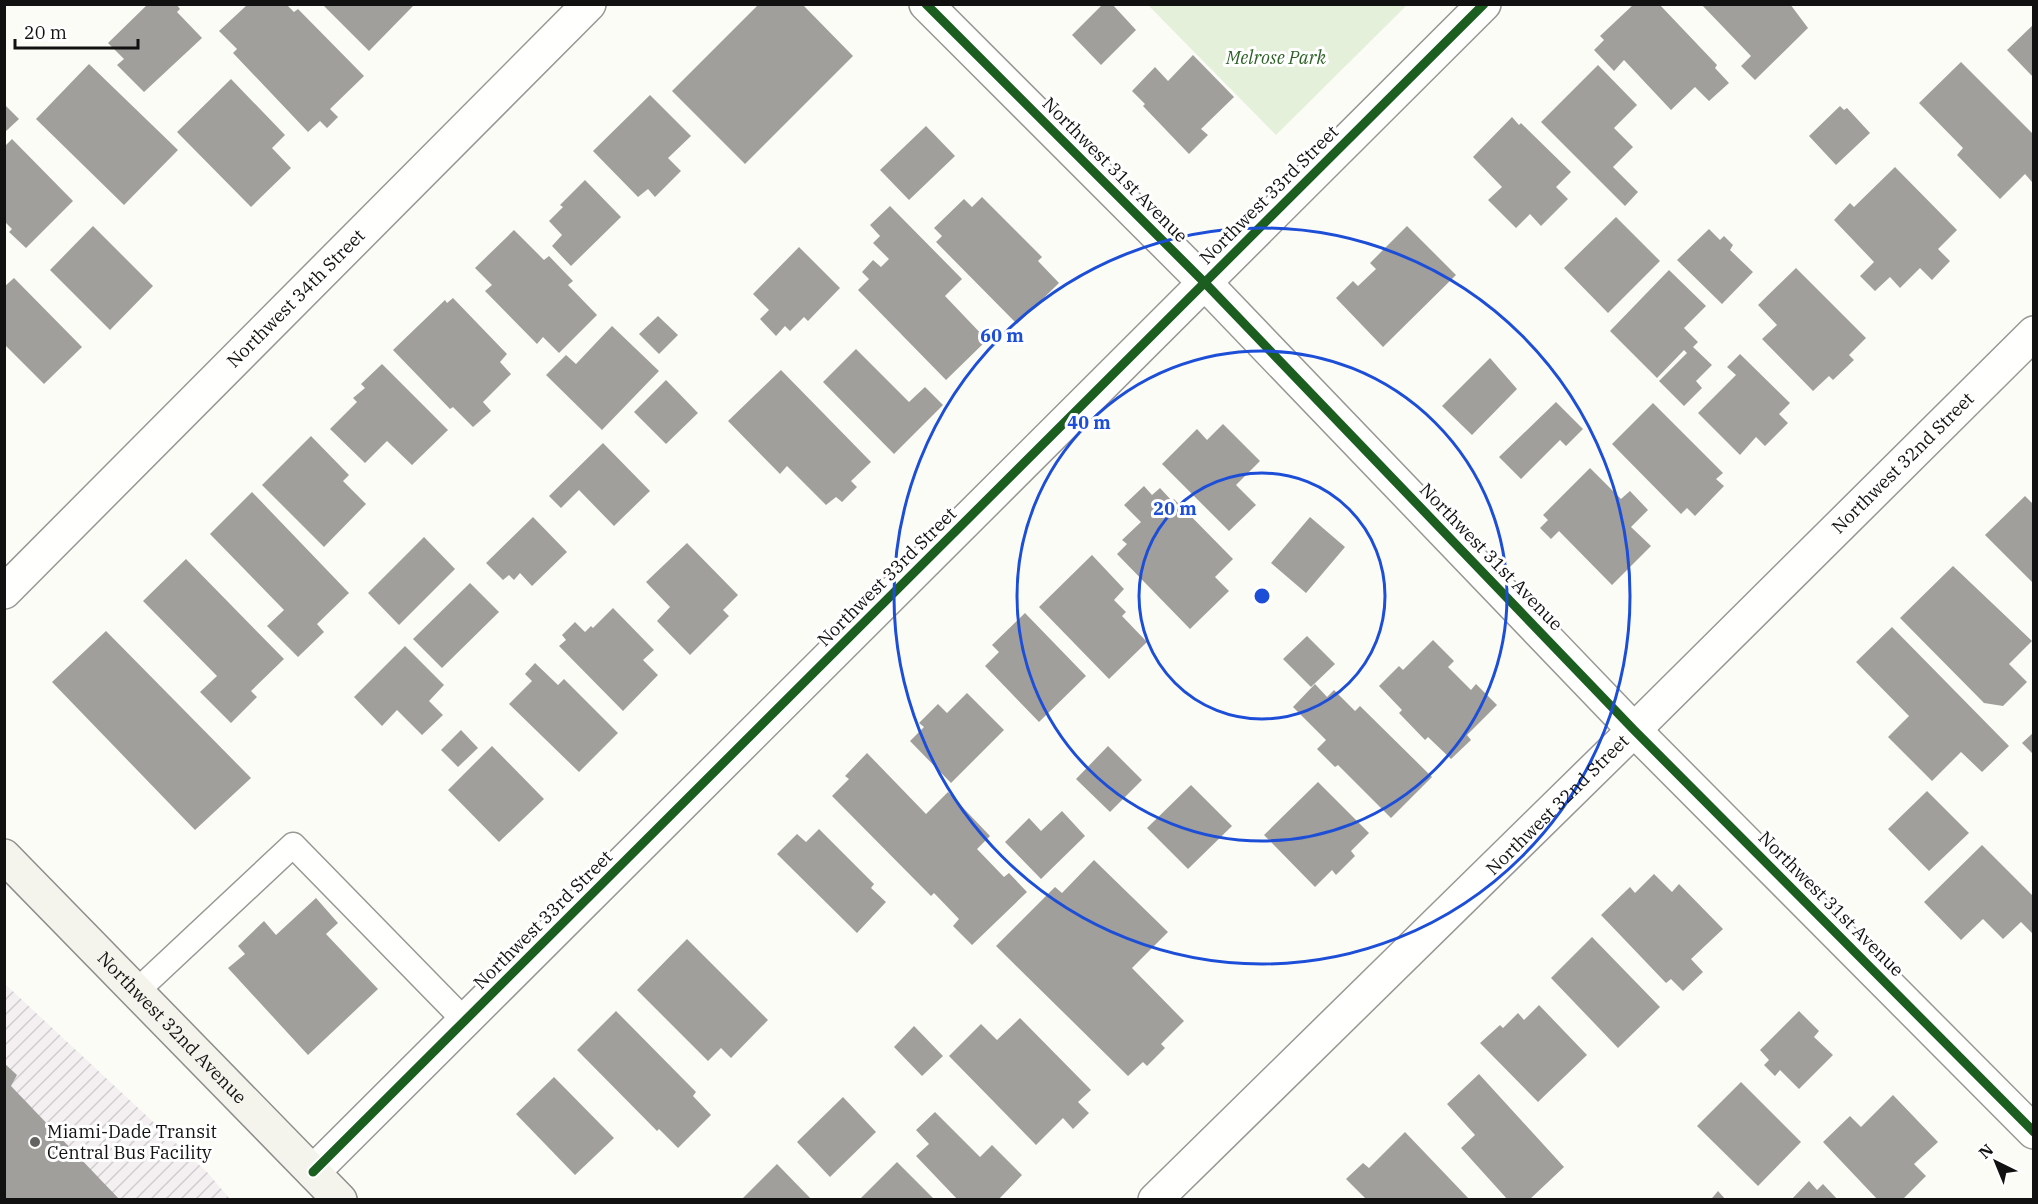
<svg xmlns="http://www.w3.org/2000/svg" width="2038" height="1204" font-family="'IBM Plex Serif',serif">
<defs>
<pattern id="industrial-furrows" width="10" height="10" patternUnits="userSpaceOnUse" patternTransform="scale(1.5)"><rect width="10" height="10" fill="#f4f0f2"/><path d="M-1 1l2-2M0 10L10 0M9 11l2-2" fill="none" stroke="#d0cdce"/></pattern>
</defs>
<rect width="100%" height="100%" fill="#fcfcf7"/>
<!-- industrial -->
<polygon fill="url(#industrial-furrows)" points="4,983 207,1172 230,1199 5,1199"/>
<!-- park -->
<polygon fill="#e4f0d9" points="1148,5 1407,5 1276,135"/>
<!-- building -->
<g fill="#a09f9c">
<polygon points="148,4 176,4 180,9 177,12 202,38 144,92 117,65 124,59 108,43"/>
<polygon points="322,4 415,4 369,51"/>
<polygon points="759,4 802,4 853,56 745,164 672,91"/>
<polygon points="1103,4 1112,4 1136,30 1101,65 1072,35"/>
<polygon points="1634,4 1659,4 1717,65 1715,68 1729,83 1709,101 1695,87 1671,110 1624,60 1614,71 1594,50 1604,40 1600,36"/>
<polygon points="1701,4 1790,4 1808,28 1755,80 1741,66 1751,56"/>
<polygon points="247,5 287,5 294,12 298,9 364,76 330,109 338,117 327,128 320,121 308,132 233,53 237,49 219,31"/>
<polygon points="2034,24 2034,78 2007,50"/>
<polygon points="1193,55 1234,97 1201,129 1208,135 1189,154 1143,106 1145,104 1132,91 1155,67 1168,81"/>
<polygon points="1961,62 2034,135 2034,180 2032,182 2025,174 2000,199 1957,155 1963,148 1919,103"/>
<polygon points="89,64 178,150 124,205 36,119"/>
<polygon points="1598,65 1637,105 1614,128 1633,147 1613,167 1638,192 1625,206 1541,122"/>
<polygon points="231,79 285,135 272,148 291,168 251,207 177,132"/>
<polygon points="650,95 691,136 668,158 681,171 655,197 648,189 638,197 593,151"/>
<polygon points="4,104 19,119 4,133"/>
<polygon points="1840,106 1844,110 1847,108 1870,133 1836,165 1809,136"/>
<polygon points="1512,117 1519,125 1521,123 1571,172 1556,187 1568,199 1541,226 1530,214 1516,228 1488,200 1502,187 1473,157"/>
<polygon points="926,126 955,156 909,200 880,170"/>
<polygon points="12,139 73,201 26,248 9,232 12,229 4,221 4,147"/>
<polygon points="1895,167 1957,230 1938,249 1950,261 1932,280 1920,268 1900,288 1890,277 1875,291 1860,276 1874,262 1834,220 1850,203 1854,207"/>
<polygon points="585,180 621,217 571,266 552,246 562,235 549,221 563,207 560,205"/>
<polygon points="982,197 1042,257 1038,261 1059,283 1017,324 936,242 942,236 934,228 964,199 972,207"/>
<polygon points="890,206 962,279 945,296 987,340 946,380 858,290 869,279 862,272 873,260 881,267 889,259 873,243 880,236 870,225"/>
<polygon points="1616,217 1660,261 1608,313 1564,268"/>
<polygon points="93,226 153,286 110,330 50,270"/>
<polygon points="1407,226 1456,275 1383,347 1336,298 1353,281 1358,286 1376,269 1370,263"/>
<polygon points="1709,229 1720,240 1724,236 1733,245 1730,250 1753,272 1722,304 1677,260"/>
<polygon points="514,230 544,260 549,256 573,281 568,285 597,315 559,353 543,337 537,344 485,291 492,285 475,268"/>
<polygon points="799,247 840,288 808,321 804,317 790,331 785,326 776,336 760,319 769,310 753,294"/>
<polygon points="1796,268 1866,338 1849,355 1854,360 1833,380 1829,376 1813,391 1762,339 1777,325 1758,305"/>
<polygon points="1669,270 1706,306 1684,328 1698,342 1693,347 1712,365 1696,381 1702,388 1684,406 1659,381 1687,353 1684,350 1657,378 1610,331"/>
<polygon points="14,278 82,347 44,384 4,344 4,287"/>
<polygon points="453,298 507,354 500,362 511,374 483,402 491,411 473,427 453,407 450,409 393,350 445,300 447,303"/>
<polygon points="658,316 678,335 659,354 639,334"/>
<polygon points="612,326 659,371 602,430 546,375 566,355 576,364"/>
<polygon points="856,349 909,402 925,387 943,405 894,454 823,382"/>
<polygon points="1740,354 1790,403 1779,414 1788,423 1765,446 1756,437 1740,455 1698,413 1736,375 1727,367"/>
<polygon points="1490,358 1517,389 1472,435 1442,406"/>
<polygon points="382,364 448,430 412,465 387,441 365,463 330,429 357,402 353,398 365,388 361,384"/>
<polygon points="781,370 871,462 851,481 857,487 842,502 836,497 826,505 787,466 780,474 728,421"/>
<polygon points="666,380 698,413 666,444 634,412"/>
<polygon points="1556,402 1583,429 1566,446 1560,440 1521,479 1499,457"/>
<polygon points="1653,403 1723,473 1716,479 1724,486 1695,516 1687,508 1681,514 1612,444"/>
<polygon points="1223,424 1260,461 1236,485 1256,505 1229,531 1162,464 1197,429 1207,440"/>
<polygon points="311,436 349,475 343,481 366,504 324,547 262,485"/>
<polygon points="603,443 650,491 614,526 579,490 561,508 549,496"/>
<polygon points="1590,468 1621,499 1630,491 1648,510 1631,527 1651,546 1612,585 1559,531 1551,539 1540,528 1548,520 1543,515"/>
<polygon points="1144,486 1152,495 1160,488 1172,501 1174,499 1233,559 1215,577 1229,591 1190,629 1117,554 1127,544 1122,540 1141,522 1124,505"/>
<polygon points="252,492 349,593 317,624 324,632 298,657 267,626 284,610 210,534"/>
<polygon points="2025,496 2034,505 2034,584 1985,535"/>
<polygon points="533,517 567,552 532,586 520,573 514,580 509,575 503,580 486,563"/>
<polygon points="1310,517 1345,547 1306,593 1271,563"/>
<polygon points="424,537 455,569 399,625 368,593"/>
<polygon points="687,543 738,595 723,610 729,616 690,655 657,621 670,607 646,582"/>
<polygon points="1092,555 1124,589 1114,600 1126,612 1122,616 1147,642 1109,679 1039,607"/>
<polygon points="186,559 284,659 251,691 257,697 231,723 200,692 217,676 143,601"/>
<polygon points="1953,566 2032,641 2009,664 2027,682 2003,706 1984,703 1900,618"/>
<polygon points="470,583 499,612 442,668 413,639"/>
<polygon points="613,608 654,650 643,660 658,675 623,711 559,646 566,640 562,635 575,622 585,632 591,626 593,628"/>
<polygon points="1025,613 1086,676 1039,722 985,666 999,652 992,645"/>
<polygon points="1892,627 2009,746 1982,772 1961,752 1932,781 1888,737 1909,716 1856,662"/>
<polygon points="106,631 251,778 195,830 52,682"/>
<polygon points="1307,636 1335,664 1311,687 1283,659"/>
<polygon points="1433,640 1454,661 1448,667 1471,690 1476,684 1497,705 1467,735 1471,740 1451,759 1428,737 1425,740 1399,713 1402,710 1379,686 1399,666 1403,670"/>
<polygon points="405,646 444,685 429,701 443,715 422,735 397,710 382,726 354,697"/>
<polygon points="535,663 558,685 564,679 618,733 579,772 509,704 532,681 525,674"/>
<polygon points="1315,684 1327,697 1334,690 1355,711 1360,706 1432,777 1391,818 1338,765 1335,767 1317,749 1326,740 1293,707"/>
<polygon points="967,693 1004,730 951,783 910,741 924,727 919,723 938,704 947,713"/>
<polygon points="461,730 478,748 458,767 441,750"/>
<polygon points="2034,732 2034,755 2022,743"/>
<polygon points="492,746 544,799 499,842 448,790"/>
<polygon points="1108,746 1142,780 1110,812 1076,779"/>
<polygon points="867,753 926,814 948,792 990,836 977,849 1004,877 1009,873 1027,892 972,945 953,926 959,919 934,893 931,896 832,796 849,779 845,776"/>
<polygon points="1318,782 1369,833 1351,851 1355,856 1336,875 1332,870 1315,887 1264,835"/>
<polygon points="1191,785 1232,826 1188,869 1147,828"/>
<polygon points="1927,791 1969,833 1929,871 1888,829"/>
<polygon points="1062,811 1085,836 1041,879 1005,842 1029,818 1041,831"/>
<polygon points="819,829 874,884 871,888 886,902 857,933 777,854 797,834 806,842"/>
<polygon points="1982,845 2034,897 2034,935 2021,922 2003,939 1983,919 1961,940 1924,902"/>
<polygon points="1094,860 1168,932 1132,968 1184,1021 1161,1044 1165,1048 1147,1066 1143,1062 1128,1076 996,946 1055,887 1062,893"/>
<polygon points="1654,874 1672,892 1679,884 1723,929 1691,959 1703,972 1683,991 1671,979 1666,983 1601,915 1630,887 1635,893"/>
<polygon points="316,898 338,923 326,934 378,989 308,1055 228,968 245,954 238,946 264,921 276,935"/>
<polygon points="1592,937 1660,1007 1618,1048 1551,978"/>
<polygon points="687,939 768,1020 731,1058 721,1048 708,1061 637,990"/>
<polygon points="1539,1005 1587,1055 1538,1102 1480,1043 1500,1025 1503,1028 1518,1013 1524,1020"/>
<polygon points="616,1011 696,1092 693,1096 711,1115 678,1148 659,1129 657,1131 577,1050"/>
<polygon points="1799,1011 1819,1031 1814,1037 1833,1055 1799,1089 1780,1070 1775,1076 1764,1065 1769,1060 1760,1050"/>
<polygon points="1020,1018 1091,1090 1078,1102 1089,1113 1073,1129 1063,1118 1036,1145 949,1056 981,1024 997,1040"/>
<polygon points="914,1026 943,1056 922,1076 894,1047"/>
<polygon points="4,1063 17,1075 11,1086 120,1200 4,1199"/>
<polygon points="1479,1074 1564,1167 1529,1200 1508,1200 1461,1148 1475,1135 1447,1104"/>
<polygon points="554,1077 614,1138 575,1175 516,1114"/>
<polygon points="1741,1082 1801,1142 1758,1186 1697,1126"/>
<polygon points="1893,1095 1938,1142 1914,1164 1926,1176 1902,1200 1878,1200 1823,1142 1850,1116 1861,1127"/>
<polygon points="843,1097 876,1132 830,1177 797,1142"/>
<polygon points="935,1112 980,1157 992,1145 1022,1175 998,1200 958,1200 916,1156 929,1144 916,1130"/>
<polygon points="1405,1132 1470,1200 1367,1200 1346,1179 1363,1163 1369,1168"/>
<polygon points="897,1162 935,1200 859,1200"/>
<polygon points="777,1164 812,1200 741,1200"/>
<polygon points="1809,1181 1817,1190 1823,1184 1838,1200 1791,1200"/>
<polygon points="1718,1191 1726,1200 1710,1200 1713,1197"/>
</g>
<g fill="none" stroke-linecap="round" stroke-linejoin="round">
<defs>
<polyline id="lane" points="137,991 293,845 465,1021"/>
<g id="street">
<polyline points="926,4 1205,283 1634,730 2034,1132"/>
<path id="s1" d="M 4,592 L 589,4"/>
<polyline points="313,1172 1484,4"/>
<path id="s2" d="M 1155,1200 L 1634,730 L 2034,333"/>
</g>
<g id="secondary">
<path id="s3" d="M 4,856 L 340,1200"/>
</g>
</defs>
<!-- lane casing -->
<use href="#lane" stroke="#979795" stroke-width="27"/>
<!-- street casing -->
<use href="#street" stroke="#979795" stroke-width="36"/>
<!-- secondary casing -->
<use href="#secondary" stroke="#8d8d8b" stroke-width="36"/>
<!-- lane -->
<use href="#lane" stroke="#fffffe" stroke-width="24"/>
<!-- street -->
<use href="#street" stroke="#fffffe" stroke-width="33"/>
<!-- secondary -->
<use href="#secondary" stroke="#f5f4ec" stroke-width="33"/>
<defs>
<g id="cycleway">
<polyline points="926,4 1205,283 1634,730 2034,1132"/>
<polyline points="313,1172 1484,4"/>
</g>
</defs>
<!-- cycleway casing -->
<use href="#cycleway" stroke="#fff" stroke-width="13"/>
<!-- cycleway -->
<use href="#cycleway" stroke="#1b5e20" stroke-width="9"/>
</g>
<!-- distance rings -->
<g fill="none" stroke="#1d4ed8" stroke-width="3">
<circle cx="1262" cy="596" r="123"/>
<circle cx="1262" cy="596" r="245"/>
<circle cx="1262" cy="596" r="368"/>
</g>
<!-- markers -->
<circle fill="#636362" stroke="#fff" stroke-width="2" cx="35" cy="1142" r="6"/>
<g text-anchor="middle" stroke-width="6" stroke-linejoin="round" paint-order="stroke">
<!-- park labels -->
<g font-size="18" font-style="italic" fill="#2d6326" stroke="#fff">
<text x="1276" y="64">Melrose Park</text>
</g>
<!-- street labels -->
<g font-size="18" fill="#111" stroke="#fff">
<text transform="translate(1115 170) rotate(45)" y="6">Northwest 31st Avenue</text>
<text transform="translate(1269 195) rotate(-45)" y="6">Northwest 33rd Street</text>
<text dy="6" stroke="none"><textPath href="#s1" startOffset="414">Northwest 34th Street</textPath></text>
<text dy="6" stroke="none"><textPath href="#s2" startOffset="1050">Northwest 32nd Street</textPath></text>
<text transform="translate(1491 557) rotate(46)" y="6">Northwest 31st Avenue</text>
<text transform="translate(887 577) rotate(-45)" y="6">Northwest 33rd Street</text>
<text dy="6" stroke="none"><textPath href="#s2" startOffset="564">Northwest 32nd Street</textPath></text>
<text transform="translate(1831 904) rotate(45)" y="6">Northwest 31st Avenue</text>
<text transform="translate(543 920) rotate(-45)" y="6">Northwest 33rd Street</text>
<text dy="6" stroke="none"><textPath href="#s3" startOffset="240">Northwest 32nd Avenue</textPath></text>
</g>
<!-- poi labels -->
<g font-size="18" fill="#111" stroke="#fff" text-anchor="start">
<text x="47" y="1138">Miami-Dade Transit<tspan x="47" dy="21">Central Bus Facility</tspan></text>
</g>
</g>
<circle cx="1262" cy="596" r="9" fill="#1d4ed8" stroke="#fff" stroke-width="3"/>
<g font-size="18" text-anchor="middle" font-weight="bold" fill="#1d4ed8" stroke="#fff" stroke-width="6" stroke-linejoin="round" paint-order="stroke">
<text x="1002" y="342">60 m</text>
<text x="1089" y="429">40 m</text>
<text x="1175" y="515">20 m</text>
</g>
<!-- border -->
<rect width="2038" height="1204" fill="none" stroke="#111111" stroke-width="12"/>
<!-- north arrow -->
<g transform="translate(1996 1162) rotate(317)" stroke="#ffffff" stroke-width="4.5" paint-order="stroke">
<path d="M0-4.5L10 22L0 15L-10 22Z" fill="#111111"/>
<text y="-9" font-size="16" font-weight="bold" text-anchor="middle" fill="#111111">N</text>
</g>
<!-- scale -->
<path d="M15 39v9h123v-9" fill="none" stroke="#111111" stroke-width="3"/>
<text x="24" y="39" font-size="18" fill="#111111" stroke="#ffffff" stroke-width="4.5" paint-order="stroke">20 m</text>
</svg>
